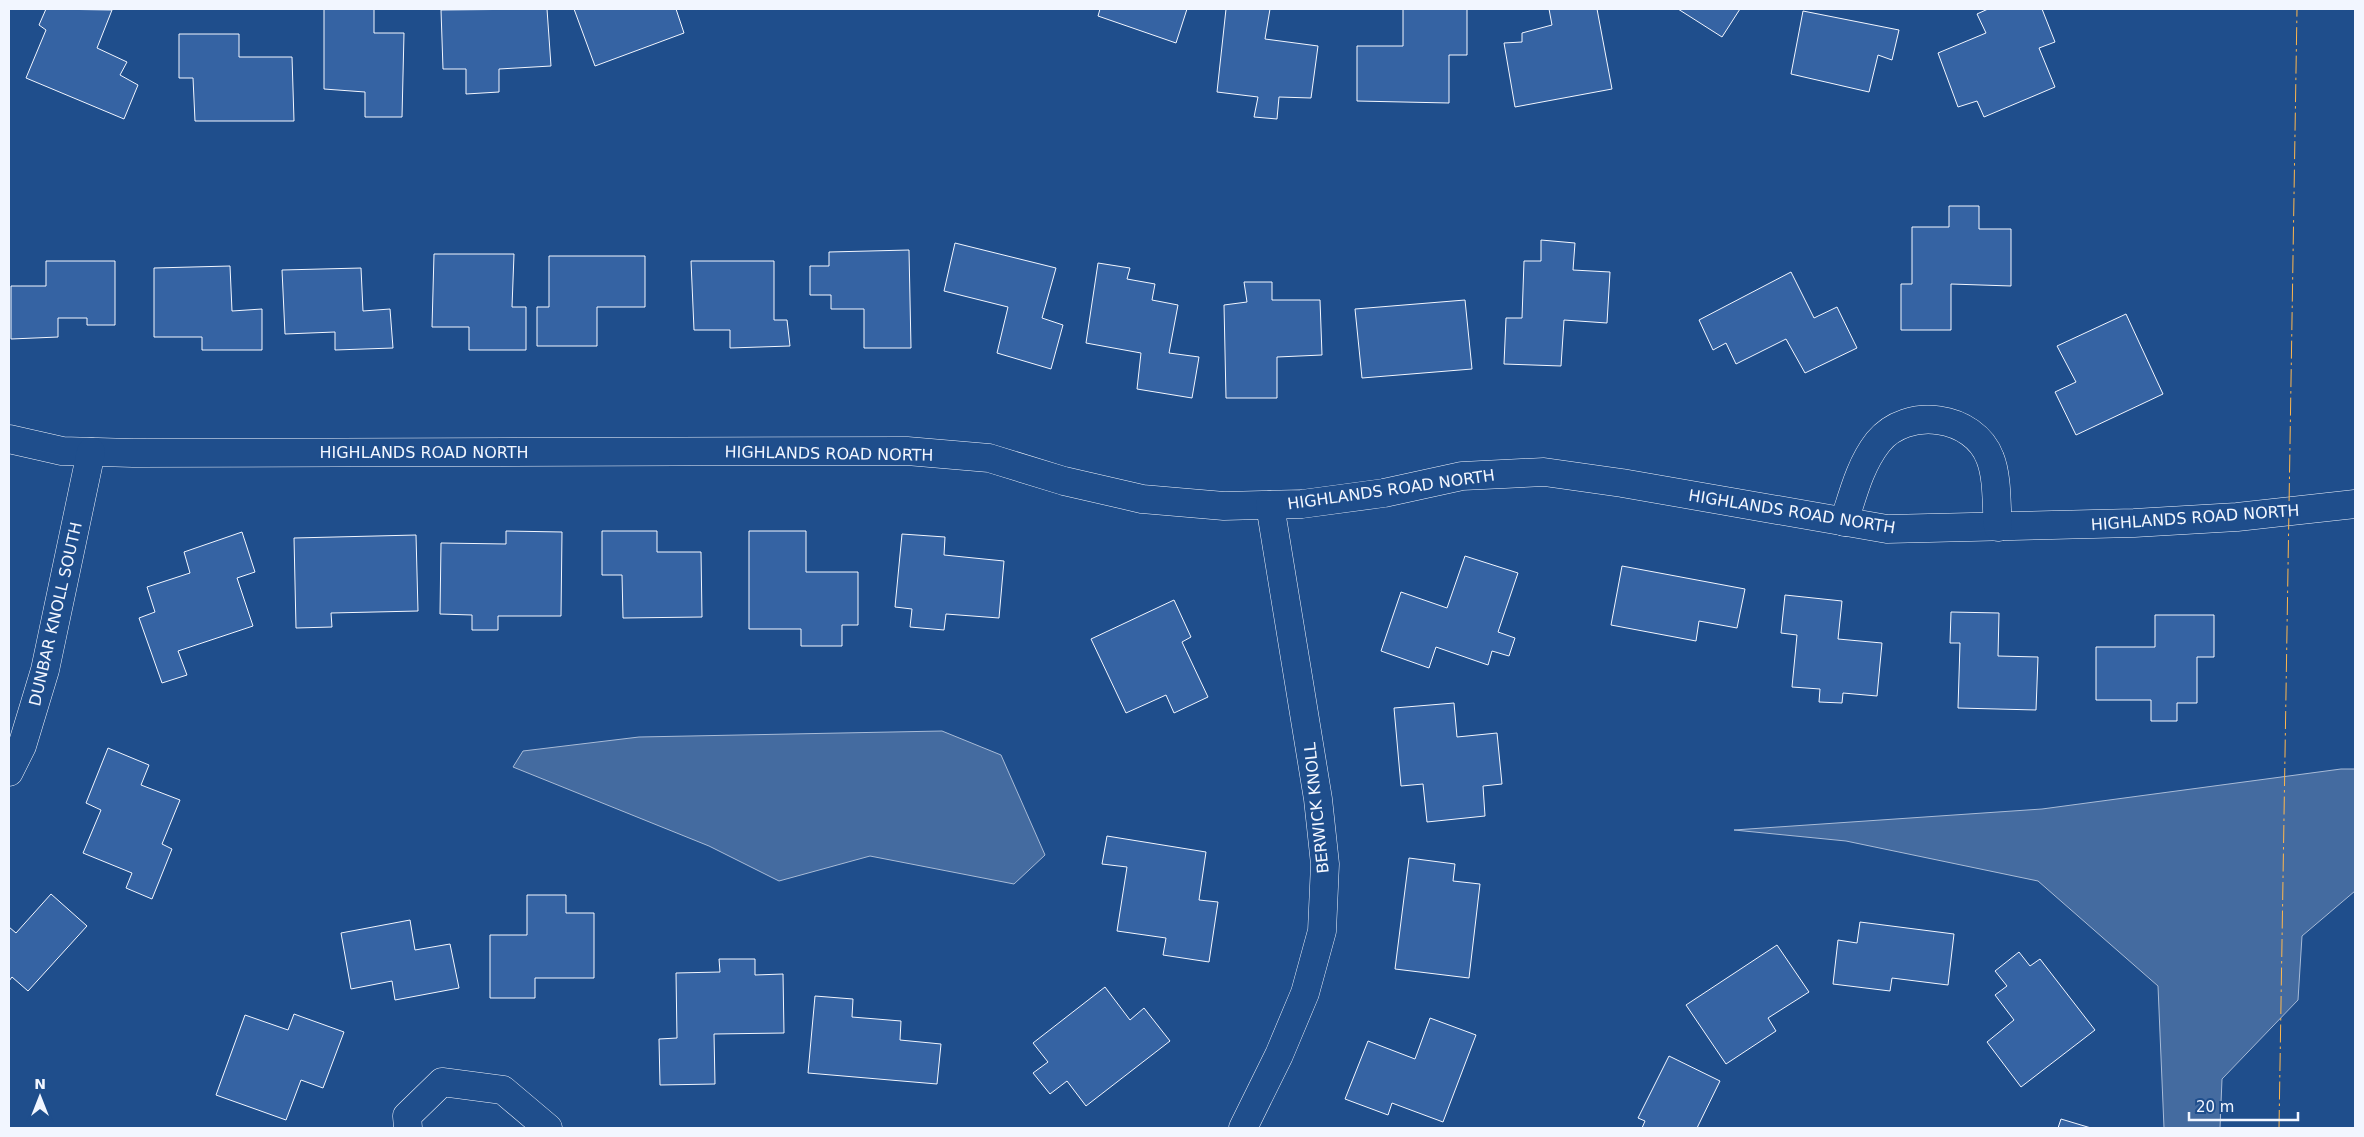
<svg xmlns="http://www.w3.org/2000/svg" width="2364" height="1137" font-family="'DejaVu Sans',sans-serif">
<rect width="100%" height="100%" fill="#1f4e8c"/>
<!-- water -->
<g fill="#446ba0" stroke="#a8bbd7">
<polygon points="942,731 1001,755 1045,855 1014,884 870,856 779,881 709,846 513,767 523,751 639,737"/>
<polygon points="2341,769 2355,769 2355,891 2302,936 2298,1000 2222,1079 2220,1128 2164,1128 2158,986 2038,881 1846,841 1734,830 2042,809"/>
</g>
<!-- building -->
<g fill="#3563a3" stroke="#f2f6ff">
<polygon points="46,9 112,10 97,48 127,62 120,75 138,85 124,119 26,78 46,30 39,25"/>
<polygon points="324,9 374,9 374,33 404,33 402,117 365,117 365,92 324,89"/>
<polygon points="547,9 551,66 499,69 499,92 466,94 466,69 443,69 441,10"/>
<polygon points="574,9 676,9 684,33 595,66"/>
<polygon points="1100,9 1187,9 1176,43 1098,16"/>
<polygon points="1226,9 1270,9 1265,39 1318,46 1311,98 1279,97 1277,119 1254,117 1258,97 1217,92"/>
<polygon points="1403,9 1467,9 1467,55 1449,55 1449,103 1357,101 1357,46 1403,46"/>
<polygon points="1549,9 1597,9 1612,89 1515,107 1504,43 1522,42 1522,33 1552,25"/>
<polygon points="1678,9 1740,9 1722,37"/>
<polygon points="1988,9 2042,9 2055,42 2039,48 2055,87 1984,117 1977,101 1958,107 1938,53 1986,33 1977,14"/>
<polygon points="1803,11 1899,30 1892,60 1878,55 1869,92 1791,74"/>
<polygon points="179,34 239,34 239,57 292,57 294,121 195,121 193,78 179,78"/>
<polygon points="1949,206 1979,206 1979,229 2011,229 2011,286 1951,284 1951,330 1901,330 1901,284 1912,284 1912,227 1949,227"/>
<polygon points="1541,240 1575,243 1573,270 1610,272 1607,323 1564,320 1561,366 1504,364 1506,318 1522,318 1524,261 1541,261"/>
<polygon points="955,243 1056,268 1042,318 1063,325 1051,369 997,353 1008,307 944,291"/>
<polygon points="909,250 911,348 864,348 864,309 831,309 831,295 810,295 810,266 829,266 829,252"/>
<polygon points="434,254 514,254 512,307 526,307 526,350 469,350 469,327 432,327"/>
<polygon points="549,256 645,256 645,307 597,307 597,346 537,346 537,307 549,307"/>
<polygon points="46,261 115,261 115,325 87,325 87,318 58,318 58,337 11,339 11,286 46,286"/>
<polygon points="691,261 774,261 774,320 787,320 790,346 730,348 730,330 694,330"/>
<polygon points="1098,263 1130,268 1127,279 1155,284 1152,300 1178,305 1169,353 1199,357 1192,398 1137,389 1141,353 1086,343"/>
<polygon points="230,266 232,311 262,309 262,350 202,350 202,337 154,337 154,268"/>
<polygon points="361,268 363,311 390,309 393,348 335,350 335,332 285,334 282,270"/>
<polygon points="1791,272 1814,318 1837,307 1857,348 1805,373 1786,339 1736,364 1726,343 1713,350 1699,320"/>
<polygon points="1244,282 1272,282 1272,300 1320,300 1322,355 1277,357 1277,398 1226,398 1224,305 1247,302"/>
<polygon points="1465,300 1472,369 1362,378 1355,309"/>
<polygon points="2126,314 2163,394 2076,435 2055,392 2076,382 2057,346"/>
<polygon points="506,531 562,532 561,616 498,616 498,630 472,630 472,615 440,614 441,543 506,544"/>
<polygon points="602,531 657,531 657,552 701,552 702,617 623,618 622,575 602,575"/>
<polygon points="749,531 806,531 806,572 858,572 858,625 842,625 842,646 801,646 801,629 749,629"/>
<polygon points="242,532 255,572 237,578 253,626 178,651 187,675 162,683 139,618 155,612 147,587 190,573 184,552"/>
<polygon points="902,534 945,537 944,555 1004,561 999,618 946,614 944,630 910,627 912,609 895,607"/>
<polygon points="416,535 418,611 331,613 332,627 296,628 294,538"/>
<polygon points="1465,556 1518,573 1498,632 1515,638 1509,656 1492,651 1488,665 1436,647 1429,668 1381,651 1401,592 1447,608"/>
<polygon points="1622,566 1745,589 1737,628 1699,621 1696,641 1611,625"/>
<polygon points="1785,595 1842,601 1838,639 1882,643 1877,696 1843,693 1842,703 1819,702 1820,689 1792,687 1797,635 1781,633"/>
<polygon points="1174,600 1191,637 1182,642 1208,697 1174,713 1166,695 1126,713 1091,639"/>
<polygon points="1951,612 1999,613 1998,656 2038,657 2036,710 1958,708 1960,643 1950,643"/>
<polygon points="2155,615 2214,615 2214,657 2197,657 2197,703 2177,703 2177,721 2151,721 2151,700 2096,700 2096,647 2155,647"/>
<polygon points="1454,703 1457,737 1497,733 1502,784 1483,786 1485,816 1427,822 1423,784 1401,786 1394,708"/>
<polygon points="108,748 149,765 141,785 180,800 162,844 172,849 152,899 126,888 132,873 83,853 101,810 86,803"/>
<polygon points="1107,836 1206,852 1199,900 1218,902 1209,962 1163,955 1166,938 1117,931 1127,867 1102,864"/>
<polygon points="1409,858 1455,864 1453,881 1480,884 1469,978 1395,969"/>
<polygon points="51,894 87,926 28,991 12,977 9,981 9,927 16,933"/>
<polygon points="527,895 566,895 566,913 594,913 594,978 535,978 535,998 490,998 490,935 527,935"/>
<polygon points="410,920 415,950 450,944 459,988 395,1000 392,981 351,989 341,933"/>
<polygon points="1860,922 1954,934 1948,985 1892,978 1890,991 1833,984 1838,940 1857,943"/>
<polygon points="1777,945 1809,992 1768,1018 1776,1031 1726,1064 1686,1005"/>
<polygon points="2019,952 2030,966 2040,959 2095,1030 2021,1087 1987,1042 2014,1020 1995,995 2007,986 1995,971"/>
<polygon points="719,959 755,959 755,975 783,974 784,1033 714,1034 715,1084 660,1085 659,1039 677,1038 676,973 720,972"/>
<polygon points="1105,987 1130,1020 1144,1008 1170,1041 1086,1106 1067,1081 1050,1094 1033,1073 1048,1062 1033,1043"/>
<polygon points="815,996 853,999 852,1017 901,1021 900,1040 941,1044 937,1084 808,1073"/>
<polygon points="294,1014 344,1032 323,1088 301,1080 286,1120 216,1095 245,1015 288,1030"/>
<polygon points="1430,1018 1476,1035 1443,1122 1392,1103 1388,1115 1345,1099 1368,1041 1415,1059"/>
<polygon points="1669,1056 1720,1081 1697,1128 1642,1128 1645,1121 1638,1118"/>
<polygon points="2061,1119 2091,1128 2058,1128"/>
</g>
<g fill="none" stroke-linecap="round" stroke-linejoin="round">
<defs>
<g id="minor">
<polyline points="9,439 62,451 133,453 907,451 989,458 1064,481 1142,499 1224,506 1302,504 1384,493 1462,476 1544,472 1622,483 1887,529 2134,523 2237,517 2355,504"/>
<path d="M 1844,522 C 1853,494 1860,465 1878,442 C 1907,406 1974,415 1990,458 C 1998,478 1996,506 1998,527"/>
<polyline points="9,772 22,746 45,670 91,452"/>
<polyline points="408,1128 407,1116 442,1082 503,1090 548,1128"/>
<polyline points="1243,1128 1279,1055 1305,993 1322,931 1325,864 1318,799 1270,505"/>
</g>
</defs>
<!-- minor casing -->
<use href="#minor" stroke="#f2f6ff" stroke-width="29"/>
<!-- minor -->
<use href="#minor" stroke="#1f4e8c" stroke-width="28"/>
<!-- power -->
<polyline stroke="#ffb74d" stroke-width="1" stroke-dasharray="18 4 2.5 4" stroke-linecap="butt" points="2279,1128 2297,9"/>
</g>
<g text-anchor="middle" stroke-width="4" stroke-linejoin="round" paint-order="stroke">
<!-- street labels -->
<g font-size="16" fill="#f2f6ff" stroke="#1f4e8c">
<text x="424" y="458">HIGHLANDS ROAD NORTH</text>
<text transform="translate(829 453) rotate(1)" y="6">HIGHLANDS ROAD NORTH</text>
<text transform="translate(1391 489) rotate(-8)" y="6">HIGHLANDS ROAD NORTH</text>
<text transform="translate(1792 511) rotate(9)" y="6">HIGHLANDS ROAD NORTH</text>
<text transform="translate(2195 517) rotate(-4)" y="6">HIGHLANDS ROAD NORTH</text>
<text transform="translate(55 614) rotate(-77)" y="6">DUNBAR KNOLL SOUTH</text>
<text transform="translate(1316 808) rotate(-96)" y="6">BERWICK KNOLL</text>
</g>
</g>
<!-- border -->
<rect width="2364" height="1137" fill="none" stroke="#f2f6ff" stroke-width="20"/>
<!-- north arrow -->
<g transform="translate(40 1097)" stroke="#1f4e8c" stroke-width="4" paint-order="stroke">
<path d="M0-4L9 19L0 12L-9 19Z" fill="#f2f6ff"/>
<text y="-8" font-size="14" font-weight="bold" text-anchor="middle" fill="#f2f6ff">N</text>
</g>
<!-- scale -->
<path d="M2189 1112v8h109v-8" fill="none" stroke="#f2f6ff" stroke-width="2.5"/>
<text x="2196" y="1112" font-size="15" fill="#f2f6ff" stroke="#1f4e8c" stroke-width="4" paint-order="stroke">20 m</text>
</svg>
